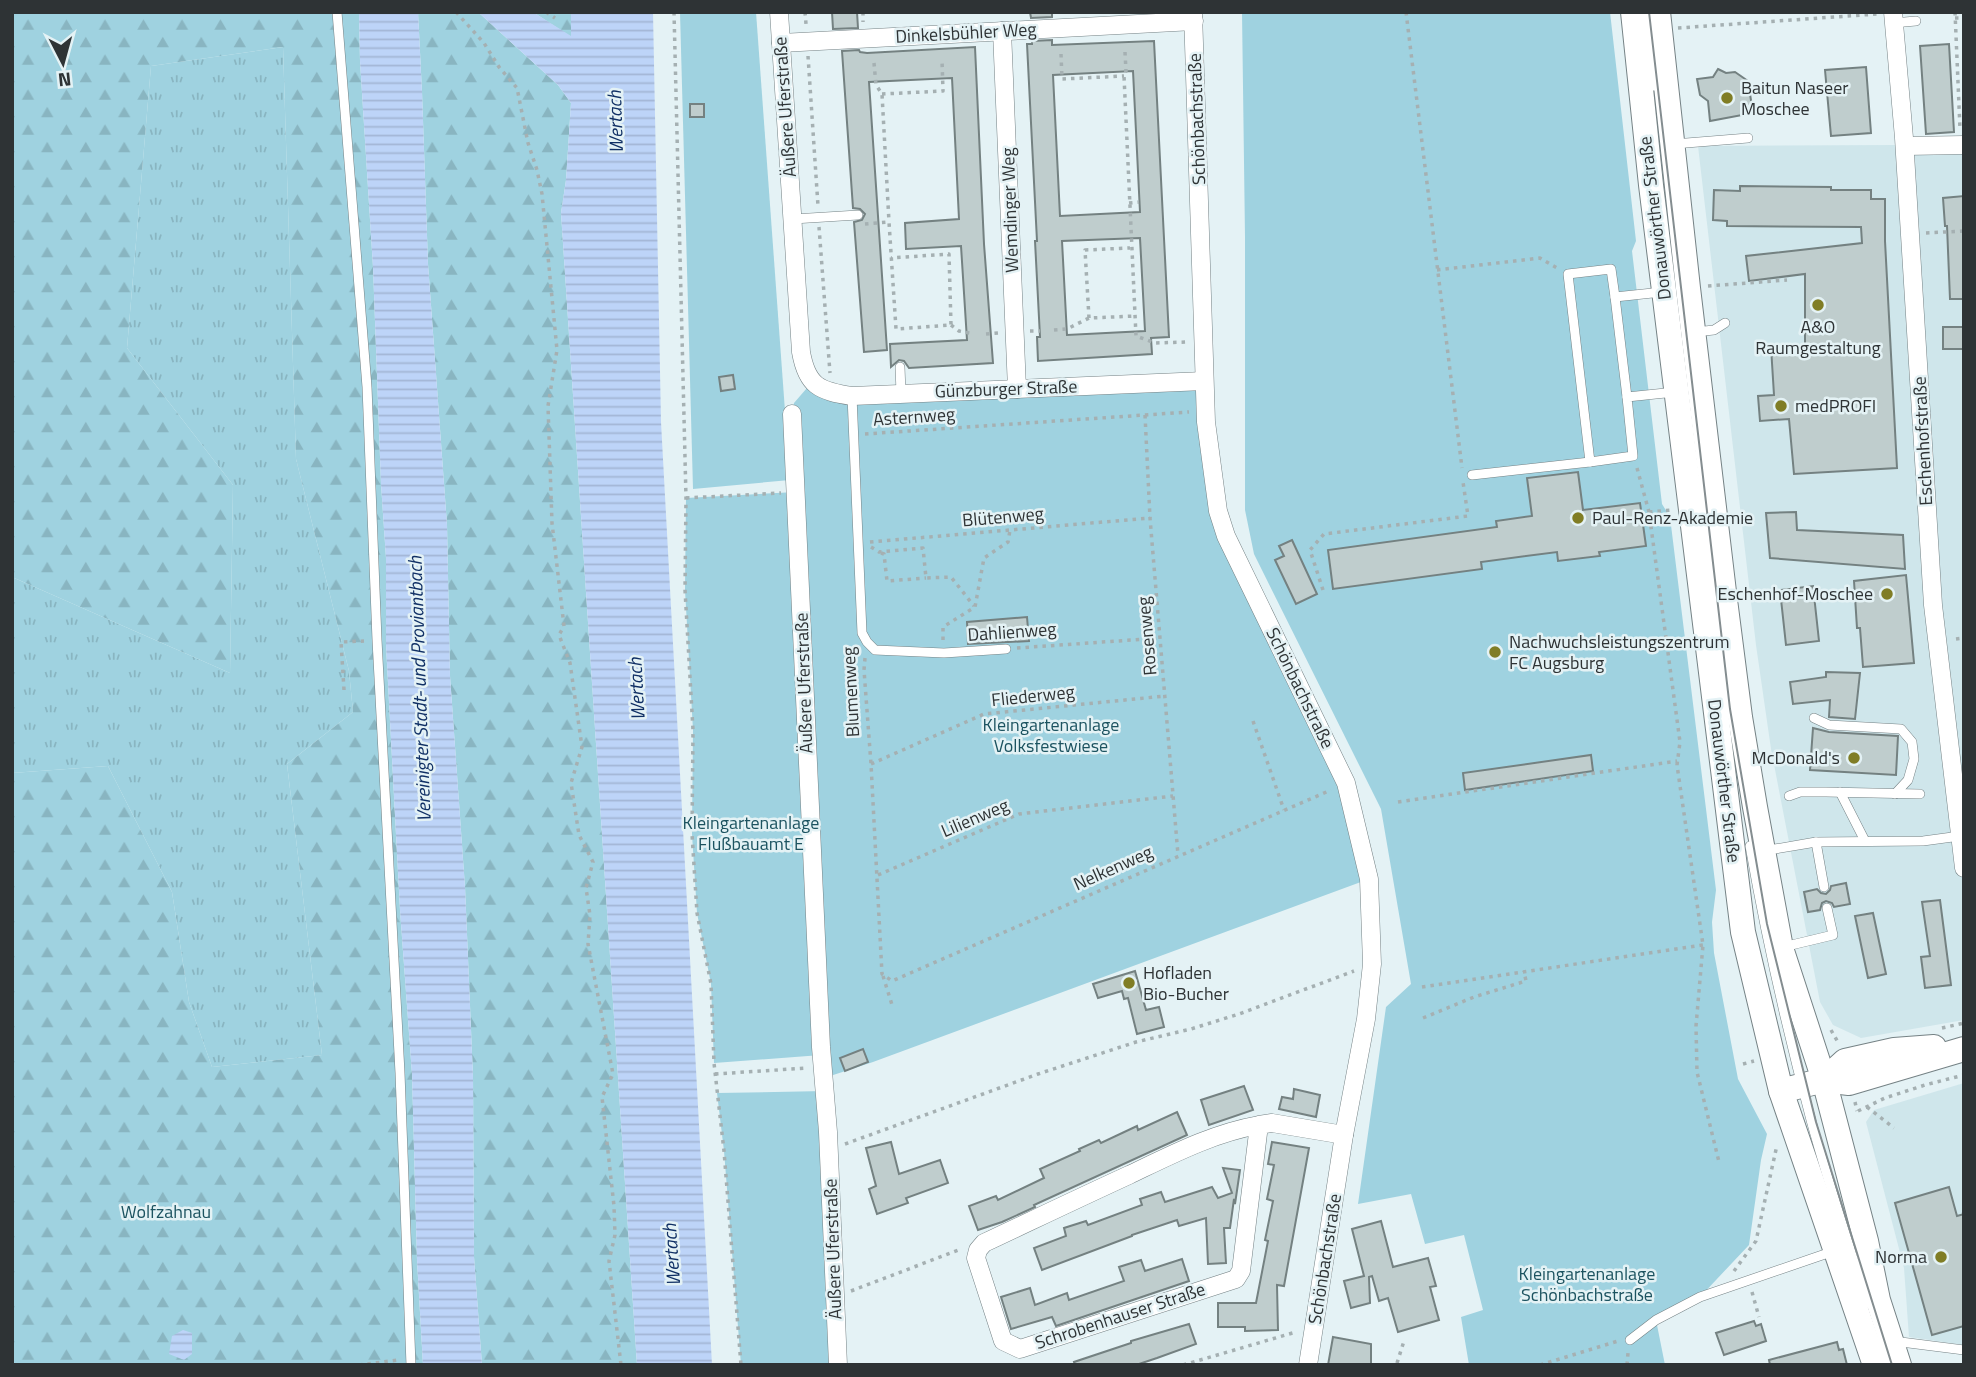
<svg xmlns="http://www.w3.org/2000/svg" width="1976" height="1377" font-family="'Titillium Web',sans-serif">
<defs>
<pattern id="grass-tufts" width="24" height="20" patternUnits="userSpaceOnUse" patternTransform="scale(1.75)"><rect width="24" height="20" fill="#9fd2e0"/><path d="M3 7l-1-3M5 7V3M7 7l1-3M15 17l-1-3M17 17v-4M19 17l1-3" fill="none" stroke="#89b5c1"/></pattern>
<pattern id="forest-firs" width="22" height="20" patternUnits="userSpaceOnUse" patternTransform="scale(1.75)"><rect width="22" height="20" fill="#9fd2e0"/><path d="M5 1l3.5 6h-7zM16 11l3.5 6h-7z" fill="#89b5c1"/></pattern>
<pattern id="water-rules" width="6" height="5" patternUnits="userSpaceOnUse" patternTransform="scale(1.75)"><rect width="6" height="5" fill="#bdd4f8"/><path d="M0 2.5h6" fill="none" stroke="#a3b6d5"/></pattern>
</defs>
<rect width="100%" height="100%" fill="#e4f2f5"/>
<!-- built -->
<g fill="#cfe6eb">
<polygon points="1896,145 1916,154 1964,152 1964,1020 1861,1038 1833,1025 1820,1002 1771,749 1756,645 1698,146"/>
<polygon points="1964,1083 1964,1345 1909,1337 1904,1268 1866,1122 1874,1110"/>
</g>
<!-- grass -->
<polygon fill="url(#grass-tufts)" points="283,47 296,459 349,671 353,712 287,764 322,1055 212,1067 189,1002 172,892 108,766 12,773 12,577 230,673 233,485 127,348 151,66"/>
<!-- forest -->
<g fill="url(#forest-firs)">
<polygon points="12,12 359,12 360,61 373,267 381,484 386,558 386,645 400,910 412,1074 417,1260 423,1365 12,1365 12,773 108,766 172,892 189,1002 212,1067 322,1055 287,764 353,712 349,671 296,459 283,47 151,66 127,348 233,485 230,673 12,577"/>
<polygon points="418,12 478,12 558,85 571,103 566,180 561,213 637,1365 482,1365 474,1257 473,1077 465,887 450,676 447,525 428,264 422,92"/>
<polygon points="533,12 571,12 571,37"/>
</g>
<!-- garden -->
<g fill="#9fd2e0">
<polygon points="680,12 756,12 790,480 693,489"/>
<polygon points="1242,12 1610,12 1636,241 1632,251 1662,504 1670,517 1716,890 1712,922 1714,953 1738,1079 1767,1134 1761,1160 1749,1245 1700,1297 1656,1320 1665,1365 1469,1365 1461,1317 1483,1310 1464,1235 1425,1244 1411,1194 1358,1204 1386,1007 1411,984 1381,809 1254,554 1245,510 1245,237"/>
<polygon points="813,381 819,388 1204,381 1218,511 1346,783 1369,879 873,1062 824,1078 821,1055 714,1063 711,984 697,913 692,834 693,730 685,590 686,498 796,492 792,414 794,403"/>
<polygon points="825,1091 838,1365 741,1365 724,1151 717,1093"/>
</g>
<!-- water -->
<g fill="url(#water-rules)">
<polygon points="359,12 418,12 422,92 428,264 447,525 450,676 465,887 473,1077 474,1257 482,1365 423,1365 417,1260 412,1074 400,910 386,645 386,558 381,484 373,267 360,61"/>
<polygon points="478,12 533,12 571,36 571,12 653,12 661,422 712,1365 637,1365 561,213 566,180 571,103 558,85"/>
<polygon points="183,1330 192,1333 192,1354 184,1360 169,1354 172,1336"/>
</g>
<!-- building -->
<g fill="#bfcdcd" stroke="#748181" stroke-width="2" fill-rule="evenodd">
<polygon points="832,12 857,12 858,28 833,29"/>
<polygon points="1030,12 1052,12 1052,17 1031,18"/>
<path d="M 1052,40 L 1052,45 L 1154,41 L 1169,337 L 1151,338 L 1152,354 L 1038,361 L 1037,337 L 1040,337 L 1035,241 L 1037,241 L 1027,44 L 1032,44 L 1032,41 ZM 1133,71 L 1140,212 L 1060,216 L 1053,75 ZM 1140,238 L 1145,331 L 1067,335 L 1062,241 Z"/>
<polygon points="1949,44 1954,132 1926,134 1920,46"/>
<polygon points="975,47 984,244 993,363 909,368 904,361 899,360 891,367 890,344 967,340 961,246 906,249 905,223 959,219 952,78 869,82 887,350 864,352 854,222 862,220 865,214 860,209 853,208 842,51 859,50 860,52 867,53"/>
<polygon points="1866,67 1871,133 1831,136 1825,70"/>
<polygon points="1718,69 1726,73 1735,72 1748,81 1753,113 1710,121 1708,101 1700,95 1697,79 1713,77"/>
<rect x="690" y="104" width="14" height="13"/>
<polygon points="1740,186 1831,187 1831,190 1871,190 1871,199 1885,199 1885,241 1897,468 1794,474 1789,419 1760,421 1758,396 1774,395 1771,347 1805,345 1805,274 1749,281 1746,256 1862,243 1861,227 1727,226 1727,221 1713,220 1714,190 1740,191"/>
<polygon points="1964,196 1964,299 1950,299 1947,226 1945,226 1943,198"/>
<rect x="1943" y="327" width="21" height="22"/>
<polygon points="733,375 735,389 721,391 719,377"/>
<polygon points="1578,472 1583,510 1640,503 1646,546 1599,552 1600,556 1558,561 1557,552 1481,562 1482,569 1333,589 1328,550 1497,527 1496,521 1532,516 1527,478"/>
<polygon points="1796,512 1797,530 1903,535 1905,569 1770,558 1766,513"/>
<polygon points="1292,540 1317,594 1296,604 1275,560 1284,556 1279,546"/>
<polygon points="1906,575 1914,663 1863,667 1860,628 1857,628 1854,581"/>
<polygon points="1813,586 1819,641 1786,645 1780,590"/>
<polygon points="1027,617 1029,641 968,644 967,622"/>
<polygon points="1826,672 1860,673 1855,719 1829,717 1830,700 1793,704 1790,682 1826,677"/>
<polygon points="1813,728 1829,732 1898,736 1896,775 1810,770"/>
<polygon points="1591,755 1593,771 1465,790 1463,773"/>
<polygon points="1846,883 1850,904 1834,907 1832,903 1826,901 1822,903 1820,910 1808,912 1804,892 1817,889 1821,893 1826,894 1830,890 1831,886"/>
<polygon points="1940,900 1951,985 1925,988 1921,957 1930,956 1922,902"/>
<polygon points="1873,913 1886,974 1868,978 1855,916"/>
<polygon points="1135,971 1146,1010 1159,1007 1164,1027 1137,1034 1128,998 1124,999 1122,991 1098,998 1093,984"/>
<polygon points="863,1049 868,1062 845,1071 840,1058"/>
<polygon points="1244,1086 1253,1110 1209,1125 1201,1100"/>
<polygon points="1294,1089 1320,1095 1316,1117 1279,1109 1282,1097 1293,1099"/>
<polygon points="1177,1112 1187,1135 1034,1205 1035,1207 1002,1222 978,1230 969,1206 996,1196 998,1200 1044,1178 1040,1169 1080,1151 1079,1149 1099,1140 1101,1143 1137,1126 1138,1130"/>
<polygon points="891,1142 899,1174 940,1160 948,1183 906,1198 908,1203 877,1214 869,1189 876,1186 866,1148"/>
<polygon points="1272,1142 1309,1148 1284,1286 1277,1285 1278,1330 1245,1331 1245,1327 1218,1327 1218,1303 1256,1303 1268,1241 1265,1240 1273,1201 1267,1199 1274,1165 1268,1164"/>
<polygon points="1223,1168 1240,1170 1235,1204 1234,1199 1230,1228 1224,1228 1226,1263 1208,1264 1206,1218 1179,1226 1177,1220 1132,1235 1132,1236 1042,1270 1034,1248 1066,1236 1064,1228 1086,1221 1088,1225 1142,1205 1140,1199 1161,1192 1165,1202 1212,1187 1218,1198 1232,1193"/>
<polygon points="1949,1187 1957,1216 1964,1214 1964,1326 1932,1335 1895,1203"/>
<polygon points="1381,1221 1393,1267 1428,1258 1436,1286 1430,1287 1439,1320 1398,1332 1388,1298 1379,1301 1372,1276 1369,1277 1370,1303 1351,1308 1344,1281 1364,1276 1352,1229"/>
<polygon points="1182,1259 1189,1281 1056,1326 1052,1317 1011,1329 1001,1297 1030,1288 1035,1305 1067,1293 1069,1300 1124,1281 1119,1267 1141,1260 1145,1271"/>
<polygon points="1754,1321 1756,1326 1761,1324 1766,1341 1724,1355 1716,1333"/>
<polygon points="1189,1324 1196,1344 1157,1358 1136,1365 1075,1365 1074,1362 1131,1343 1131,1341"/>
<polygon points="1333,1337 1371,1344 1371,1365 1328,1365"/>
<polygon points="1837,1342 1839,1350 1843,1349 1847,1365 1770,1365 1769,1360"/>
</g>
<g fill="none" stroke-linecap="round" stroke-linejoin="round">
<defs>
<g id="service">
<polyline points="337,12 367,387 377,640 400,1073 411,1365"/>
<polyline points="1645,12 1654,86"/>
<polyline points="1893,23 1916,21"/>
<polyline points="1674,144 1748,138"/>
<polyline points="793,219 858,215"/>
<polyline points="1662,292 1615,297 1611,269 1568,274 1590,462 1633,456 1627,397 1675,392"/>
<polyline points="1615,297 1627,397"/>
<polyline points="1695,332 1714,330 1725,323"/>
<polyline points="900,367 901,393"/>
<polyline points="852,396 862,633 867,642 875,650 944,653 1006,649"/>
<polyline points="1472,475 1590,462"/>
<polyline points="1814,718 1829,725 1901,729 1912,742 1914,759 1908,780 1895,794"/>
<polyline points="1840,792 1865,841"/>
<polyline points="1789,796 1800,792 1826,792 1920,794"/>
<polyline points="1816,842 1923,841 1960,836"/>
<path d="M 1750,846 C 1766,938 1787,1030 1811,1120 C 1828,1182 1848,1242 1867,1303"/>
<polyline points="1763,851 1816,842 1824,887"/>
<polyline points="1783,947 1833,935 1827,908"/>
<polyline points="1630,1340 1656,1320 1700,1297 1834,1251"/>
<polyline points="1893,1341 1964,1350"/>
</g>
<g id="minor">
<path d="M 779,12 L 801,352 C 807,386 819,391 852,396 L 1204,381"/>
<polyline points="1193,12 1206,422 1218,511 1226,536 1346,783 1369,879 1372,964 1366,1019 1344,1135 1308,1365"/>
<polyline points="1893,12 1904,138 1933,605 1964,868"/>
<polyline points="1002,31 1017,389"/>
<polyline points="781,43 1194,21"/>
<polyline points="1905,146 1964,145"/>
<polyline points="792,414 821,1047 828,1132 838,1365"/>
<path d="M 1259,1125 C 1213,1133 1171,1155 1129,1175 C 1081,1197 1033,1220 984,1243 L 978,1250 L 976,1258 L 1003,1341 L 1020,1349 L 1236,1279 L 1241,1271 L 1259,1125 L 1272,1123 L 1344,1135"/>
</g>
<g id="secondary">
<polyline points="1633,12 1651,185 1743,932 1781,1091 1875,1365"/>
<polyline points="1658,12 1688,288 1724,592 1740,717 1755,807 1781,948 1824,1080 1866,1241 1878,1300 1899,1365"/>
<polyline points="1824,1080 1845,1061 1894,1050 1934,1047"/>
<polyline points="1781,1091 1824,1080 1849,1083 1964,1049"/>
</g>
</defs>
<!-- service casing -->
<use href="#service" stroke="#758285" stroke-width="10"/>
<!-- minor casing -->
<use href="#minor" stroke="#758285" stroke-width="19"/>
<!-- secondary casing -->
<use href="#secondary" stroke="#758285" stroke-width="26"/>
<!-- path -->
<g stroke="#a5b0b2" stroke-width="3.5" stroke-dasharray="3.5 5" stroke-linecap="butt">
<polyline points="456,12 484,43 499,67 517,88 528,143 537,170 542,194 557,350 548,406 552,523 564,626 559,635 570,663 582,747 571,783 579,835 593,862 586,888 590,915 588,944 613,1074 602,1097 614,1206 615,1235 609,1261 621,1365"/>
<polyline points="546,12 555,18"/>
<polyline points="674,12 686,498 685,590 693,730 692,834 697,913 711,984 714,1063 724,1151 741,1365"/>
<polyline points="805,12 806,24"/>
<polyline points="863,12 863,22"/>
<polyline points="1406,12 1462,468"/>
<polyline points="1955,12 1960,129"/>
<polyline points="1955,18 1964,18"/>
<polyline points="1678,28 1877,14"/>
<polyline points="1125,52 1126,71 1124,76 1136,336 1155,343 1187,342"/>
<polyline points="1061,54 1062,79 1124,76"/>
<polyline points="808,56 818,206"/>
<polyline points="874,63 876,85 882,94 889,222"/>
<polyline points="882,94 943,91 942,60"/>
<polyline points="1129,203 1139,202"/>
<polyline points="865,224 889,222 896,329 951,325 949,254 891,258"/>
<polyline points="819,227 830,373"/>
<polyline points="1926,233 1964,231"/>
<polyline points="1437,270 1540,258 1557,268"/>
<polyline points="1708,286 1787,280"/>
<polyline points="1089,318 1085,250 1130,248"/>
<polyline points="951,325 959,331 974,334"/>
<polyline points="1054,330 1067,329 1089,318 1135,316"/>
<polyline points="1030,331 1040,331"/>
<polyline points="986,334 998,333"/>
<polyline points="1145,415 1150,518 1178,855"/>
<polyline points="865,434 1189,412"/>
<polyline points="1637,468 1649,512 1680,742 1677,765 1703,945 1696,1026 1697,1072 1719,1162"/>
<polyline points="686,498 781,493"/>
<polyline points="1649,512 1671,510"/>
<polyline points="870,542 1150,518"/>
<polyline points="871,547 879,552 923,548 926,578 951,577 974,606"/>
<polyline points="881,553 884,554 887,581 926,578"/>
<polyline points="1323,590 1310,550 1324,534 1468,516 1463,482"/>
<polyline points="1956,639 1964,638"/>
<polyline points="943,640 943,627 975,607 984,558 1008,542 1010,530"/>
<polyline points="1017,648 1161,638"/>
<polyline points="865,658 864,670 871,764 882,974 892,981 1331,790"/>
<polyline points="344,690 341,642 364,641"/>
<polyline points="1253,721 1284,810"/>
<polyline points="871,764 984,714 1165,696"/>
<polyline points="1398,802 1677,761"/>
<polyline points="878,875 1019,814 1173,796"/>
<polyline points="883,976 893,1008"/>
<polyline points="1422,987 1703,945"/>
<polyline points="1423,1018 1474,997 1526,981 1524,971"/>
<polyline points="1942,1028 1964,1023"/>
<polyline points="1831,1030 1839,1044"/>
<polyline points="1743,1064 1754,1061"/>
<polyline points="715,1074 807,1068"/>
<polyline points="1855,1102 1857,1111"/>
<polyline points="1867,1107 1894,1128"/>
<polyline points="1858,1111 1885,1098 1925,1085 1964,1075"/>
<polyline points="845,1144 1038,1074 1136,1042 1191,1029 1239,1014 1354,971"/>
<polyline points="1963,1214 1964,1212"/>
<polyline points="1734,1271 1756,1241 1777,1145"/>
<polyline points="851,1291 961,1249"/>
<polyline points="1752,1292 1759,1317"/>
<polyline points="1397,1363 1404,1341"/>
<polyline points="359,1365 398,1360"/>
<polyline points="1183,1365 1296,1332"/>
<polyline points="1540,1365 1618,1341"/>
<polyline points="1627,1365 1628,1353"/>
</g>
<!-- service -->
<use href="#service" stroke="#fff" stroke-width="9"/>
<!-- minor -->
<use href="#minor" stroke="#fff" stroke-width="18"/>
<!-- secondary -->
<use href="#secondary" stroke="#fff" stroke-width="24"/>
<!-- tram -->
<polyline stroke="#848d90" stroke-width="2" points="1649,12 1730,709 1767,924 1816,1122 1892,1365"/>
</g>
<!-- markers -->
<g fill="#807d25" stroke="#e4f2f5" stroke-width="2.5">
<circle cx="1727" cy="98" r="7"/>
<circle cx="1818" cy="305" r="7"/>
<circle cx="1781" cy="406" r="7"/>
<circle cx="1578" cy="518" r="7"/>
<circle cx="1887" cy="594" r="7"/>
<circle cx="1495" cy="652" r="7"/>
<circle cx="1854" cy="758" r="7"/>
<circle cx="1129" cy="983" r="7"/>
<circle cx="1941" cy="1257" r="7"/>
</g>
<g text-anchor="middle" stroke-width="5" stroke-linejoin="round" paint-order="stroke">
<!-- street labels -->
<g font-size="18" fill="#2e3335" stroke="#e4f2f5">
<text transform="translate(966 33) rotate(-3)" y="6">Dinkelsbühler Weg</text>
<text transform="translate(785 107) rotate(-94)" y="6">Äußere Uferstraße</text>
<text transform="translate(1197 119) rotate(-92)" y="6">Schönbachstraße</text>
<text transform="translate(1010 210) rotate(-92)" y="6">Wemdinger Weg</text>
<text transform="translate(1655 218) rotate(-97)" y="6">Donauwörther Straße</text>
<text transform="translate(1006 389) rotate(-2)" y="6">Günzburger Straße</text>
<text transform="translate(914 417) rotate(-4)" y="6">Asternweg</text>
<text transform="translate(1923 441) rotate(-93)" y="6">Eschenhofstraße</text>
<text transform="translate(1003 517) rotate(-5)" y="6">Blütenweg</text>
<text transform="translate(1012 632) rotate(-4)" y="6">Dahlienweg</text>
<text transform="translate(1147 636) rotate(-95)" y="6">Rosenweg</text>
<text transform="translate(804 683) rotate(-92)" y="6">Äußere Uferstraße</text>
<text transform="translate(1300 688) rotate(64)" y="6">Schönbachstraße</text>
<text transform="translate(851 692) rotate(-93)" y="6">Blumenweg</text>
<text transform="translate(1033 696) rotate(-6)" y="6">Fliederweg</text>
<text transform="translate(1724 781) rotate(83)" y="6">Donauwörther Straße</text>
<text transform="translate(975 818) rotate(-23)" y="6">Lilienweg</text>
<text transform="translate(1113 868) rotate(-24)" y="6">Nelkenweg</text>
<text transform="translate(833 1249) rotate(-92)" y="6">Äußere Uferstraße</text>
<text transform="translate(1325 1259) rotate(-81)" y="6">Schönbachstraße</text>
<text transform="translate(1120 1316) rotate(-18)" y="6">Schrobenhauser Straße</text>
</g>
<!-- poi labels -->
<g font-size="18" fill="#2e3335" stroke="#e4f2f5" text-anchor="start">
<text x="1741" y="94">Baitun Naseer<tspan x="1741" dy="21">Moschee</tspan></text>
<text x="1818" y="333" text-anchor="middle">A&amp;O<tspan x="1818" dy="21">Raumgestaltung</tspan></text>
<text x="1795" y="412">medPROFI</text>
<text x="1592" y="524">Paul-Renz-Akademie</text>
<text x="1873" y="600" text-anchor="end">Eschenhof-Moschee</text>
<text x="1509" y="648">Nachwuchsleistungszentrum<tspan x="1509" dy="21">FC Augsburg</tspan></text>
<text x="1840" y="764" text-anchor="end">McDonald's</text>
<text x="1143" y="979">Hofladen<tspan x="1143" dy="21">Bio-Bucher</tspan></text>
<text x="1927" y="1263" text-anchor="end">Norma</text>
</g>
<!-- park labels -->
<g font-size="18" fill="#1c5360" stroke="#e4f2f5">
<text x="1051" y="731">Kleingartenanlage<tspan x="1051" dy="21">Volksfestwiese</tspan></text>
<text x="751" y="829">Kleingartenanlage<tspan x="751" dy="21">Flußbauamt E</tspan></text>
<text x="166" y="1218">Wolfzahnau</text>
<text x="1587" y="1280">Kleingartenanlage<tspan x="1587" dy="21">Schönbachstraße</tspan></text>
</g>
<!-- water labels -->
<g font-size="19" font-style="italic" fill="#103065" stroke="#e4f2f5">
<text transform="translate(615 122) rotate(-92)" y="7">Wertach</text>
<text transform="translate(419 689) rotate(-92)" y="7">Vereinigter Stadt- und Proviantbach</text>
<text transform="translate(636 689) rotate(-93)" y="7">Wertach</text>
<text transform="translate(671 1255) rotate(-94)" y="7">Wertach</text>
</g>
</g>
<!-- border -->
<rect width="1976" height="1377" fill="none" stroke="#2e3335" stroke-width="28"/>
<!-- north arrow -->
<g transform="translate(63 63) rotate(174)" stroke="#e4f2f5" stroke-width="5" paint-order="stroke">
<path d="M0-5L12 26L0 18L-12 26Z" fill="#2e3335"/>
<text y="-10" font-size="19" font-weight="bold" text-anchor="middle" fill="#2e3335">N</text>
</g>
</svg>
